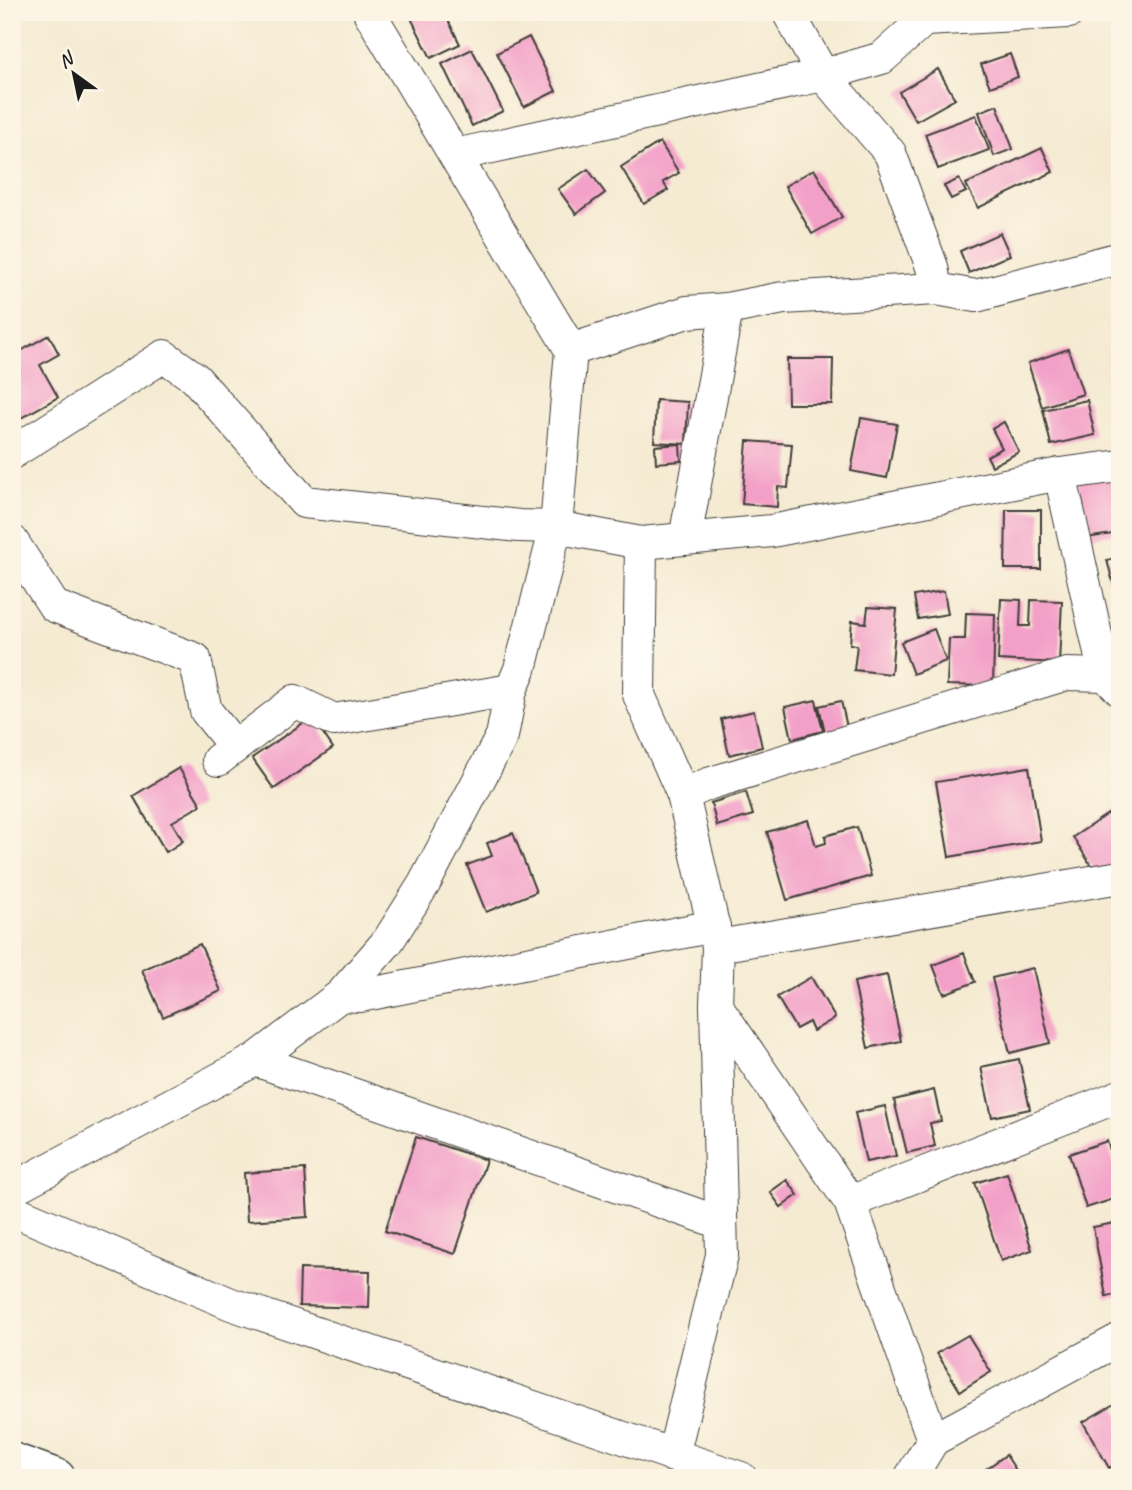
<svg xmlns="http://www.w3.org/2000/svg" width="1132" height="1490" font-family="Caveat,sans-serif">
<rect width="100%" height="100%" fill="#fcf5e5"/>
<filter id="ink" filterUnits="userSpaceOnUse"><feTurbulence type="fractalNoise" baseFrequency=".0143" numOctaves="2"/><feDisplacementMap in="SourceGraphic" scale="14" xChannelSelector="R" yChannelSelector="G"/><feConvolveMatrix kernelMatrix="1 2 1 2 8 2 1 2 1" color-interpolation-filters="sRGB"/></filter>
<filter id="wash" filterUnits="userSpaceOnUse"><feTurbulence type="fractalNoise" baseFrequency=".00686" numOctaves="4" result="noise"/><feDisplacementMap in="SourceGraphic" scale="28" xChannelSelector="R" yChannelSelector="G"/><feGaussianBlur stdDeviation="1.57" result="paint"/><feColorMatrix in="noise" values="0 0 0 0 0 0 0 0 0 0 0 0 0 0 0 0 0 1.4 0 .05"/><feComposite in="paint" operator="in"/></filter>
<g filter="url(#wash)">
<rect width="100%" height="100%" fill="#f5ebd3"/>
<g id="blocks">
<!-- building -->
<g fill="#f3a0c8">
<polygon points="408,12 444,12 460,44 431,58"/>
<polygon points="529,12 553,12 536,23"/>
<polygon points="529,37 556,91 524,107 497,53"/>
<polygon points="472,49 503,111 472,126 442,64"/>
<polygon points="1010,54 1018,77 990,87 981,64"/>
<polygon points="938,69 955,99 916,121 899,92"/>
<polygon points="997,105 1013,149 994,156 979,112"/>
<polygon points="976,115 989,150 938,169 925,134"/>
<polygon points="660,142 679,173 663,182 668,190 644,204 621,167"/>
<polygon points="1042,148 1053,172 978,208 966,184"/>
<polygon points="588,169 605,193 576,214 558,189"/>
<polygon points="814,169 842,217 812,234 785,186"/>
<polygon points="959,179 966,192 951,199 944,186"/>
<polygon points="1000,233 1010,255 969,273 960,251"/>
<polygon points="49,335 59,354 40,365 58,397 12,423 12,356"/>
<polygon points="1068,349 1083,394 1042,407 1028,363"/>
<polygon points="787,359 833,359 832,404 788,404"/>
<polygon points="656,400 688,402 686,444 654,442"/>
<polygon points="1087,400 1095,435 1051,445 1043,410"/>
<polygon points="861,418 897,424 887,478 851,471"/>
<polygon points="1004,422 1019,452 992,466 987,456 1002,448 992,429"/>
<polygon points="747,441 792,444 788,488 778,487 777,507 742,504"/>
<polygon points="680,444 681,461 656,463 655,446"/>
<polygon points="1120,475 1120,533 1085,538 1078,481"/>
<polygon points="1006,510 1041,510 1041,569 1005,569"/>
<polygon points="1120,557 1120,605 1119,605 1107,560"/>
<polygon points="944,591 948,614 918,619 914,596"/>
<polygon points="1001,599 1021,600 1020,626 1030,626 1031,600 1062,601 1059,663 998,660"/>
<polygon points="868,607 897,609 891,674 854,670 857,645 850,644 852,621 866,623"/>
<polygon points="966,613 995,614 993,686 947,685 949,639 965,639"/>
<polygon points="934,629 946,661 913,674 901,642"/>
<polygon points="816,700 823,731 792,739 785,707"/>
<polygon points="841,701 847,727 825,732 819,706"/>
<polygon points="754,711 762,747 729,755 721,719"/>
<polygon points="312,717 333,748 274,789 252,758"/>
<polygon points="1029,767 1041,841 949,857 936,782"/>
<polygon points="179,768 201,805 172,822 183,841 166,852 133,796"/>
<polygon points="746,792 753,815 717,826 711,803"/>
<polygon points="1117,808 1120,813 1120,861 1098,876 1073,837"/>
<polygon points="808,820 816,846 826,843 825,836 857,827 871,876 787,900 767,832"/>
<polygon points="513,833 536,892 486,912 467,865 492,856 487,843"/>
<polygon points="200,944 221,991 163,1017 142,970"/>
<polygon points="964,953 975,982 944,994 933,965"/>
<polygon points="1033,968 1050,1043 1010,1053 992,978"/>
<polygon points="887,975 901,1041 868,1048 854,982"/>
<polygon points="811,977 835,1018 813,1031 809,1022 796,1029 777,997"/>
<polygon points="1019,1059 1030,1109 992,1117 981,1067"/>
<polygon points="934,1090 941,1121 930,1123 935,1146 907,1153 894,1100"/>
<polygon points="885,1106 896,1156 866,1162 855,1113"/>
<polygon points="416,1137 486,1160 455,1254 385,1231"/>
<polygon points="1107,1141 1120,1181 1120,1197 1086,1208 1069,1154"/>
<polygon points="305,1169 308,1217 247,1221 244,1173"/>
<polygon points="1007,1173 1032,1250 1001,1261 975,1183"/>
<polygon points="787,1180 798,1195 781,1207 770,1192"/>
<polygon points="1120,1222 1120,1294 1106,1296 1093,1227"/>
<polygon points="300,1269 370,1271 369,1308 299,1306"/>
<polygon points="968,1335 991,1372 960,1391 937,1353"/>
<polygon points="1114,1404 1120,1414 1120,1462 1109,1468 1083,1422"/>
<polygon points="1006,1455 1021,1478 988,1478 983,1471"/>
</g>
</g>
</g>
<g filter="url(#ink)">
<use href="#blocks" fill-opacity="0" stroke="#3d3b37" stroke-width="2"/>
<g fill="none" stroke-linecap="round" stroke-linejoin="round">
<defs>
<g id="minor">
<polyline points="788,12 823,75 890,153 932,267 936,289"/>
<polyline points="925,20 1069,12"/>
<polyline points="455,155 823,75 882,58 933,12"/>
<polyline points="571,350 687,312 727,309 783,298 936,289 976,296 1120,258"/>
<polyline points="12,453 164,356 195,378 304,502 519,526 556,527 641,543 772,531 1060,474 1120,466"/>
<polyline points="1060,474 1105,675"/>
<polyline points="685,539 727,309"/>
<polyline points="12,541 54,606 195,659 206,711 235,747"/>
<polyline points="641,543 639,695 683,795 718,946 716,1005 850,1202 933,1440 910,1478"/>
<polyline points="218,760 295,701 334,720 511,690"/>
<polyline points="683,795 708,784 1067,674 1105,675 1120,690"/>
<polyline points="718,946 1120,877"/>
<polyline points="341,995 360,996 714,926"/>
<polyline points="255,1060 721,1223"/>
<polyline points="12,1189 255,1060 341,995 388,941 424,884 502,736 511,690 520,669 556,527 571,350 369,12"/>
<polyline points="850,1202 1120,1096"/>
<polyline points="12,1210 231,1304 741,1478"/>
<polyline points="933,1440 1120,1339"/>
<polyline points="673,1456 722,1255 716,1005"/>
</g>
<polyline id="major" points="12,1462 56,1478"/>
</defs>
<!-- minor casing -->
<use href="#minor" stroke="#3d3b37" stroke-width="34"/>
<!-- major casing -->
<use href="#major" stroke="#3d3b37" stroke-width="41"/>
<!-- minor -->
<use href="#minor" stroke="#fff" stroke-width="32"/>
<!-- major -->
<use href="#major" stroke="#fff" stroke-width="38"/>
</g>
</g>
<!-- margin -->
<rect width="1132" height="1490" fill="none" stroke="#fcf5e5" stroke-width="42"/>
<!-- north arrow -->
<g transform="translate(74 74) rotate(327)" stroke="#fcf5e5" stroke-width="5" paint-order="stroke">
<path d="M0-5L12 26L0 18L-12 26Z" fill="#1c1c1c"/>
<text y="-10" font-size="19" font-weight="bold" text-anchor="middle" fill="#1c1c1c">N</text>
</g>
</svg>
